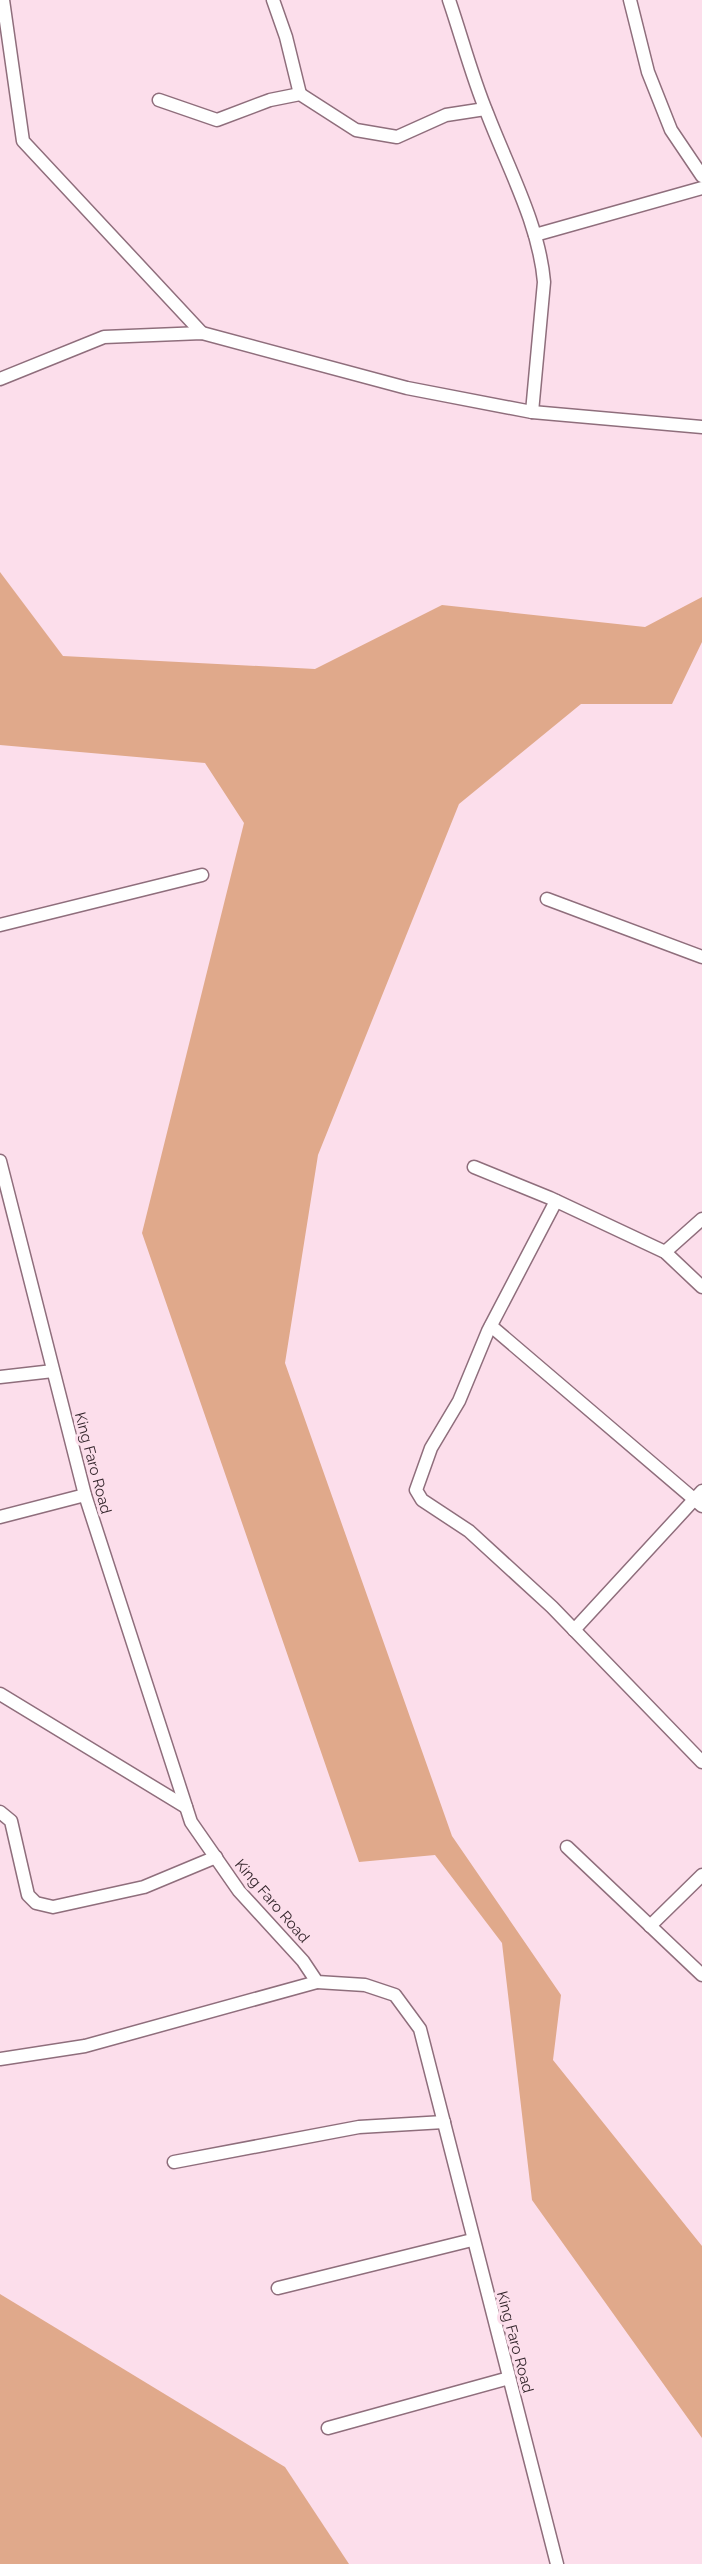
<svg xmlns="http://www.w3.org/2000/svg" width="702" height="2564" font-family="Raleway,sans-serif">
<rect width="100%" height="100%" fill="#fcdeeb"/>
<!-- green -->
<g fill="#e0a98b">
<polygon points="0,572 63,656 315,669 442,605 645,627 702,597 702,642 672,704 581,704 459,804 318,1155 285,1363 452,1836 561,1995 553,2060 702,2246 702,2438 532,2200 502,1943 435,1855 359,1862 142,1233 244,823 205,763 0,745"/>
<polygon points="0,2294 285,2467 349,2564 0,2564"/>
</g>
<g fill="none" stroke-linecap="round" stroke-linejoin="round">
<defs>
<g id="minor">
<polyline points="3,0 23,141 202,333"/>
<polyline points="273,0 286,37 300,94"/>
<path d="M 449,0 C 462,38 472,77 487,113 C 508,168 539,224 544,282 L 532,412"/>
<polyline points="630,0 648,72 671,130 702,176"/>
<polyline points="159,100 217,120 270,100 300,94 356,130 397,137 446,115 485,109"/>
<polyline points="535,235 702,188"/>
<polyline points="0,379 104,337 202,333 407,388 532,412 702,427"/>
<polyline points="547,899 702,957"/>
<polyline points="0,925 202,875"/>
<polyline points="0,1161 85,1495 191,1822 239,1891 303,1961 317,1982 365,1985 395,1995 420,2029 557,2564"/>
<polyline points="474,1167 550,1198 665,1252 702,1287"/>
<polyline points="556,1201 488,1331 459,1401 431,1448 416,1490 422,1500 469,1531 552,1607 702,1762"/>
<polyline points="665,1252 702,1219"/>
<polyline points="491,1326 702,1506"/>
<polyline points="0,1377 53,1371"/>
<polyline points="0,1517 85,1495"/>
<polyline points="574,1630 702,1491"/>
<polyline points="0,1694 186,1807"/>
<polyline points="0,1812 11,1821 28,1895 36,1903 53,1907 144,1887 216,1857"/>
<polyline points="567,1847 702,1975"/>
<polyline points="650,1926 702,1875"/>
<polyline points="0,2059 85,2046 317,1982"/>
<polyline points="174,2162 359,2127 444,2122"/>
<polyline points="278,2288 472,2240"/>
<polyline points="328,2428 509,2378"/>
</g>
</defs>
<!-- minor casing -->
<use href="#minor" stroke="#8f6e7c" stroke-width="15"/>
<!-- minor -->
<use href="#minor" stroke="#fff" stroke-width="12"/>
</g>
<g text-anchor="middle" stroke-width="6" stroke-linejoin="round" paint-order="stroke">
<!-- street labels -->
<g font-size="15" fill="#33252b" stroke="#fcdeeb">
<text transform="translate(93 1463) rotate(75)" y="5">King Faro Road</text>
<text transform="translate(272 1901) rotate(49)" y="5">King Faro Road</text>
<text transform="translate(515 2342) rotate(75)" y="5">King Faro Road</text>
</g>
</g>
</svg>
